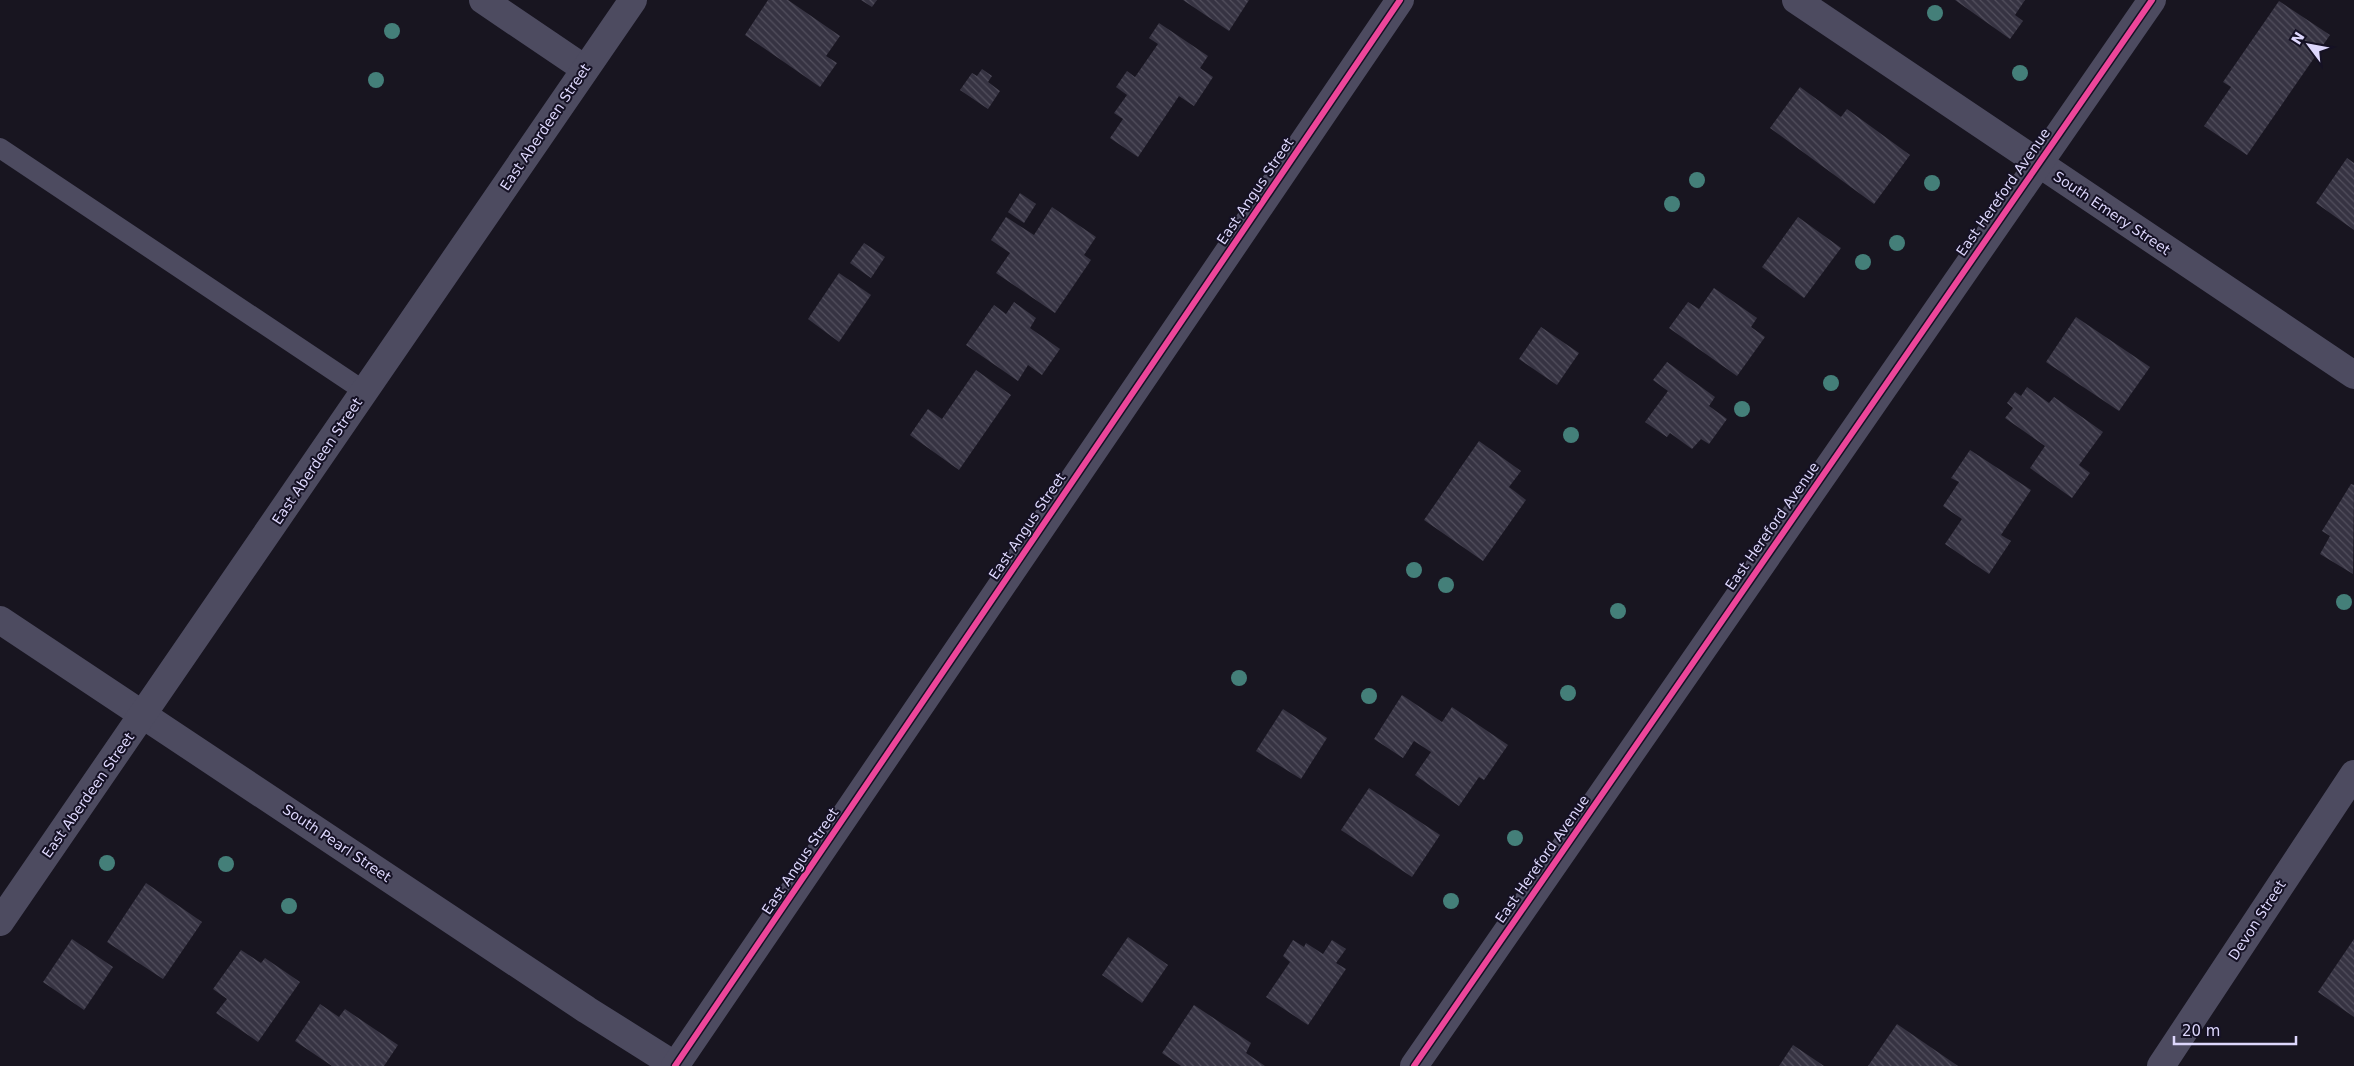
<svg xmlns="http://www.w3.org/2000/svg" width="2354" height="1066" font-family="'DejaVu Sans',sans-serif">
<defs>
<pattern id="building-back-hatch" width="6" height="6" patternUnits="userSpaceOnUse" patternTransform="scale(1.25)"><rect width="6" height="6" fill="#363342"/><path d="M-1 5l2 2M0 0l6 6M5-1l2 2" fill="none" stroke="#53505e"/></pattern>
</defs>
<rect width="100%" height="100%" fill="#181520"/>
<!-- building -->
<g fill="url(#building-back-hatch)">
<polygon points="768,0 788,0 840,36 826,56 837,63 820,87 745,35"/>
<polygon points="861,0 877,0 872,7"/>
<polygon points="1183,0 1249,0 1229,31"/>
<polygon points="1955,0 2025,0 2015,15 2023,21 2010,39"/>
<polygon points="2279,1 2330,35 2247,155 2204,126 2231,87 2223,82"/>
<polygon points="1159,23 1208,56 1200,68 1213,77 1194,106 1179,96 1138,157 1110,138 1123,119 1114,113 1127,95 1116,87 1127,71 1135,77 1158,44 1149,38"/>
<polygon points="982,69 992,76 988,82 1000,91 988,109 960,90 972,73 977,76"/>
<polygon points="1800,87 1841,117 1847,109 1910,155 1874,204 1770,128"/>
<polygon points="2347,158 2354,163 2354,230 2316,203"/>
<polygon points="1020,193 1036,204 1024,223 1008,212"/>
<polygon points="1052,207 1096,237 1084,255 1091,260 1055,313 996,273 1010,253 991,240 1006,217 1034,235"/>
<polygon points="1798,217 1841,248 1804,298 1762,267"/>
<polygon points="864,243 885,257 871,278 850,263"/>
<polygon points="839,273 871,295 839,342 808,319"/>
<polygon points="1714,288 1757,318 1751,327 1765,337 1737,376 1669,328 1688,302 1699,309"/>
<polygon points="1014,302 1036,318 1030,328 1060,349 1042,375 1028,365 1018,381 966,345 994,305 1006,314"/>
<polygon points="2076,317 2150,367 2119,411 2046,362"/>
<polygon points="1541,327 1579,353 1557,385 1519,359"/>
<polygon points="1667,362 1715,397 1709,406 1727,419 1709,444 1701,439 1692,449 1670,433 1667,437 1645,422 1668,391 1653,380"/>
<polygon points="976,370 1011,395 959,470 910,435 928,409 942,419"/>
<polygon points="2027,387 2049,403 2054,397 2103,432 2079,465 2090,473 2072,498 2030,468 2045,446 2005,418 2013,408 2007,403 2015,392 2021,396"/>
<polygon points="1479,441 1521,471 1509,487 1526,500 1483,561 1424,520"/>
<polygon points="1970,450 2031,490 2001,535 2011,541 1989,574 1945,544 1962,519 1943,506 1959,482 1951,478"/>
<polygon points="2351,484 2354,485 2353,574 2320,554 2330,536 2322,531"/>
<polygon points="1402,695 1442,722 1452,707 1508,745 1484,780 1479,777 1459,806 1415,775 1431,752 1414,741 1403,758 1374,739"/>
<polygon points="1283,709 1327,738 1301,779 1256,751"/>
<polygon points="1369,788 1440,835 1412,877 1341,830"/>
<polygon points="146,883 202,922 163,979 107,942"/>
<polygon points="1128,937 1168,965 1142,1003 1102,975"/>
<polygon points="72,939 113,967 84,1010 43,982"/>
<polygon points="2354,939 2354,1017 2318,992"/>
<polygon points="1293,940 1304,947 1306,943 1323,954 1332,940 1346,949 1336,963 1346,969 1308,1025 1266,997 1290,962 1283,956"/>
<polygon points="241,950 261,963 265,958 300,982 258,1042 216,1013 227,999 213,989"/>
<polygon points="320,1004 339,1017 345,1009 398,1045 384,1066 332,1066 295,1041"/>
<polygon points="1194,1005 1251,1043 1246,1053 1265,1066 1181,1066 1162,1053"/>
<polygon points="1897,1024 1958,1066 1868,1066"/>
<polygon points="1793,1045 1824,1066 1779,1066"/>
</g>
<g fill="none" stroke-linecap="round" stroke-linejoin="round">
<!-- service -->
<polyline stroke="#4d4b60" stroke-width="20" points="0,148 364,391"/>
<!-- minor -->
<g stroke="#4d4b60" stroke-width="28">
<polyline points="483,0 585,69"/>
<polyline points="1796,0 2354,375"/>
<polyline points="0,620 587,1010 676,1066"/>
<polyline points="0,922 633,0"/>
<polyline points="675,1066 1400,0"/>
<polyline points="1414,1066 2152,0"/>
<polyline points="2161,1066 2354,774"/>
</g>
<defs>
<g id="cycleway">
<polyline points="675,1066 1400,0"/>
<polyline points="1414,1066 2152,0"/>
</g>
</defs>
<!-- cycleway casing -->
<use href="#cycleway" stroke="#151124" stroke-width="9"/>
<!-- cycleway -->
<use href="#cycleway" stroke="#ed469a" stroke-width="6"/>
</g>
<!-- trees -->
<g fill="#447f79">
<circle cx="1935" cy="13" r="8"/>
<circle cx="392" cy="31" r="8"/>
<circle cx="2020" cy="73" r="8"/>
<circle cx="376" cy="80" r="8"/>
<circle cx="1697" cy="180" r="8"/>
<circle cx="1932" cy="183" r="8"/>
<circle cx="1672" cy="204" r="8"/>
<circle cx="1897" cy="243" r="8"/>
<circle cx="1863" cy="262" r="8"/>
<circle cx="1831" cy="383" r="8"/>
<circle cx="1742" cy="409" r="8"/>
<circle cx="1571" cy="435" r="8"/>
<circle cx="1414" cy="570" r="8"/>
<circle cx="1446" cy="585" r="8"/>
<circle cx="2344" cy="602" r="8"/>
<circle cx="1618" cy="611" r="8"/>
<circle cx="1239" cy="678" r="8"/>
<circle cx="1568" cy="693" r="8"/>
<circle cx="1369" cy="696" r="8"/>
<circle cx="1515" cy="838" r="8"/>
<circle cx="107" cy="863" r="8"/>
<circle cx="226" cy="864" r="8"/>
<circle cx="1451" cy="901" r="8"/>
<circle cx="289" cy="906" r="8"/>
</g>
<g text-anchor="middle" stroke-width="4" stroke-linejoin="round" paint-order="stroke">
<!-- street labels -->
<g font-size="14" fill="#ddd7fc" stroke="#151124">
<text transform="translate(545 127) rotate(-56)" y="5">East Aberdeen Street</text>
<text transform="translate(1255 191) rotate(-56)" y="5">East Angus Street</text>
<text transform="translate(2003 192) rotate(-55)" y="5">East Hereford Avenue</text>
<text transform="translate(2112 213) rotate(34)" y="5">South Emery Street</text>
<text transform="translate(317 461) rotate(-56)" y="5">East Aberdeen Street</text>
<text transform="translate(1027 526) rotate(-56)" y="5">East Angus Street</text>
<text transform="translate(1772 526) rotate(-55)" y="5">East Hereford Avenue</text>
<text transform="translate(88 795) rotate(-55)" y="5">East Aberdeen Street</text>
<text transform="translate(337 843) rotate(34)" y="5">South Pearl Street</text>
<text transform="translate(1542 859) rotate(-55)" y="5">East Hereford Avenue</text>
<text transform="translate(800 861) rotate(-56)" y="5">East Angus Street</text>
<text transform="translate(2257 920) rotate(-57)" y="5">Devon Street</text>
</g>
</g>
<!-- north arrow -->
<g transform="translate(2309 45) rotate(302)" stroke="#151124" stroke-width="4" paint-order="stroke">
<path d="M0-4L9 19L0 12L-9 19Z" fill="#ddd7fc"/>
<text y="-8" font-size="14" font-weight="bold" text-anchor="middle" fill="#ddd7fc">N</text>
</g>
<!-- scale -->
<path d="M2174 1036v8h122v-8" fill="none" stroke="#ddd7fc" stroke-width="2.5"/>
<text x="2182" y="1036" font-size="15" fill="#ddd7fc" stroke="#151124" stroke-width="4" paint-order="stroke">20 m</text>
</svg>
